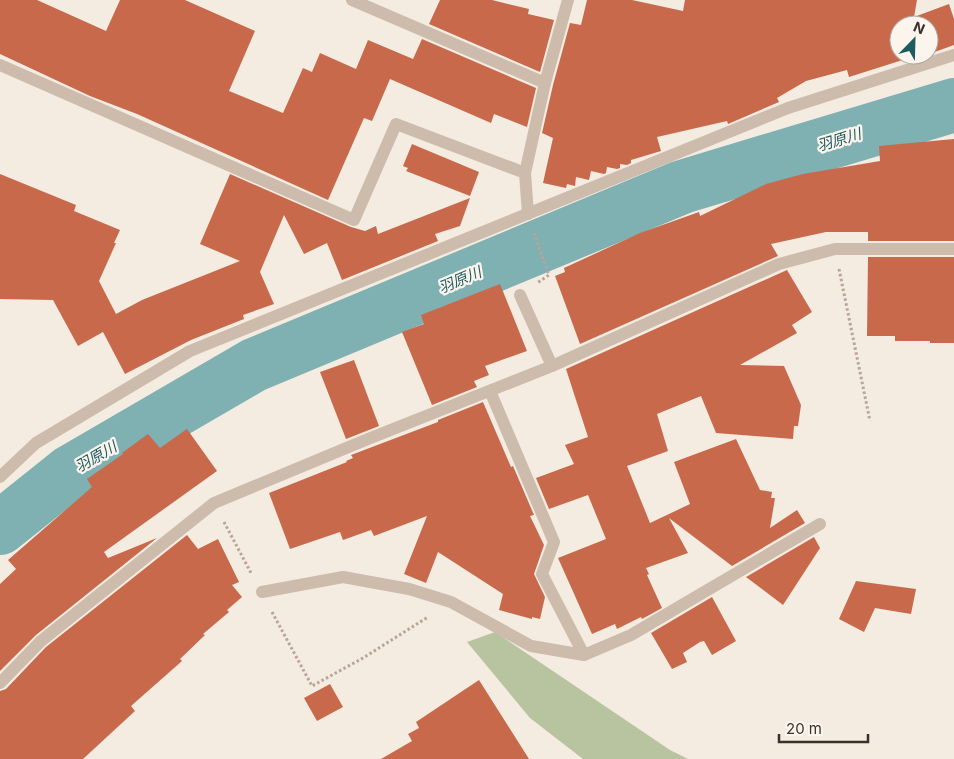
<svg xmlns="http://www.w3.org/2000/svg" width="954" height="759" font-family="Inter,'Noto Sans JP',sans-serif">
<rect width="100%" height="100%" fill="#f4ebe1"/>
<!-- green -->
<polygon fill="#b8c4a0" points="495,632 670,750 688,759 583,759 530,718 467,642"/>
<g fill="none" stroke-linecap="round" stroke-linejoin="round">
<!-- river -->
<polyline stroke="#7fb0b2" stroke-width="54" points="0,528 70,472 254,365 682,187 954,105"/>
</g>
<!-- building -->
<g fill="#c8694b">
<polygon points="0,0 37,0 106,31 120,0 185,0 255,31 229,91 283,113 303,68 312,72 320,53 356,69 368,40 413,59 422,39 536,88 527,127 494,114 491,123 390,79 372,121 364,118 328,200 137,114 90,96 0,54"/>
<polygon points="440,0 492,0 529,9 528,14 554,20 540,72 429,24"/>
<polygon points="587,0 632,0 683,11 685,0 917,0 914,17 949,4 954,19 954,45 929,54 929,25 899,25 899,55 925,55 913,59 912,57 849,77 847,70 806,81 777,98 779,102 728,124 727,121 657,137 661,151 631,160 631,163 627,165 620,164 620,168 617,169 607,167 606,173 604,174 591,171 589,180 576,177 575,186 567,184 566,188 543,183 553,138 542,133 553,85 570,23 581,25"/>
<polygon points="954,139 954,241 868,241 868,232 826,232 771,244 778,256 580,344 555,276 565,272 564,268 640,233 699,212 700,216 766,184 803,174 880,161 879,146"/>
<polygon points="412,144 479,172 470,196 406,171 408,168 403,166"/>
<polygon points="0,174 76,205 74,211 120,230 114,243 116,243 99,281 116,314 142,300 240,261 200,244 230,174 351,227 365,231 376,226 378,234 470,198 460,226 435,234 438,241 342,280 327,243 304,254 284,215 260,272 274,304 243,315 244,319 191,340 125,374 103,332 78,346 53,300 0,299"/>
<polygon points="868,257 954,257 954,343 930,343 930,341 895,341 895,336 867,336"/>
<polygon points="787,270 812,312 792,325 797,333 740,365 784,366 801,405 798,426 794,426 793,439 716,433 701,396 657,414 668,451 627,466 650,523 690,504 674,462 736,439 760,490 772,492 771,498 775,498 770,528 797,510 805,523 732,566 669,518 688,553 646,568 649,574 647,575 662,608 642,619 641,617 617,629 615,624 592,634 558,558 606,539 588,495 549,509 536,478 574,464 565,445 588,437 566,369"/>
<polygon points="500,284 527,351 485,366 489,375 474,381 477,387 432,405 402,332 424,324 421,315"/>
<polygon points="354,360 379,426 346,439 320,372"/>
<polygon points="483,402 511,467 513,466 534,515 530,516 544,545 534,574 545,597 540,619 532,617 532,619 499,610 503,594 438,552 426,583 404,574 427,516 374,536 371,530 343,540 340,532 290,549 269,493 347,462 346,461 353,458 351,455 438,422 438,420"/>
<polygon points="187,429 217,471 104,552 108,558 157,538 36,635 0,671 0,584 16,569 8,560 92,487 87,479 123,454 122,453 148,434 160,448"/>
<polygon points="187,535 198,549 218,539 239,582 232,585 242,597 227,610 229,612 203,634 205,635 180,659 182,661 131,706 135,711 83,759 0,759 0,691 6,689 46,647"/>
<polygon points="814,537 820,548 783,605 746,577"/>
<polygon points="856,581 916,589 911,614 875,608 864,632 839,619"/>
<polygon points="712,597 736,641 712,655 704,641 700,642 683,653 687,662 672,669 651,633"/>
<polygon points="479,680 529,759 381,759 412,741 408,734 419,728 416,722"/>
<polygon points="330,684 343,707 317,721 304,698"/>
</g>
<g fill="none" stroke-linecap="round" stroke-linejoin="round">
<!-- path -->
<g stroke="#b9a596" stroke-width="3" stroke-dasharray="2.5 2.5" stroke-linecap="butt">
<polyline points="534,233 549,275 537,283"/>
<polyline points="839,269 870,421"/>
<polyline points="224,522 251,573"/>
<polyline points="272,612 312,686 363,658 428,617"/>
</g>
<!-- service -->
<polyline stroke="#cdbbac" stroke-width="12" points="520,295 552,366"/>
<!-- minor -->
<g stroke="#cdbbac" stroke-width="12">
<polyline points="352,0 545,83"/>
<polyline points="0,65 354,220 396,124 525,173"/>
<polyline points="528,214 525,173 545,83 568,0"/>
<polyline points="490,391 554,542 542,574 584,655"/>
<polyline points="0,477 36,443 190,351 788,108 954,55"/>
<polyline points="262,592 343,577 409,589 451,602 531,646 584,655 631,635 820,524"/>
<polyline points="0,683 41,641 214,503 368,439 552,366 779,264 835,249 954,249"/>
</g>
</g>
<g text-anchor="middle" stroke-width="4.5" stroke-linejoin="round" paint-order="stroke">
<!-- water labels -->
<g font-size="15" font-style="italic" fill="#1f5a5e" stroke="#fbf5ee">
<text transform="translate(839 140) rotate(-17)" y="5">羽原川</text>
<text transform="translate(460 280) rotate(-23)" y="5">羽原川</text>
<text transform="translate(96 457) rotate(-30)" y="5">羽原川</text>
</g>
</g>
<!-- north arrow -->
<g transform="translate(914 40) rotate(23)"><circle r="24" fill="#fbf5ee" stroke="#aea6a0"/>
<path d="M0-4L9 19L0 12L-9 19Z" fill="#1f5a5e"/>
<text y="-8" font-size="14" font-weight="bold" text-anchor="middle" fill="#3b302b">N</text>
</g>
<!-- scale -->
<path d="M779 734v8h89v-8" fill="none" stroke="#3b302b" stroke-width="2.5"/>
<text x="786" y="734" font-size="15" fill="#3b302b" stroke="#fbf5ee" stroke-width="4" paint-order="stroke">20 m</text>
</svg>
